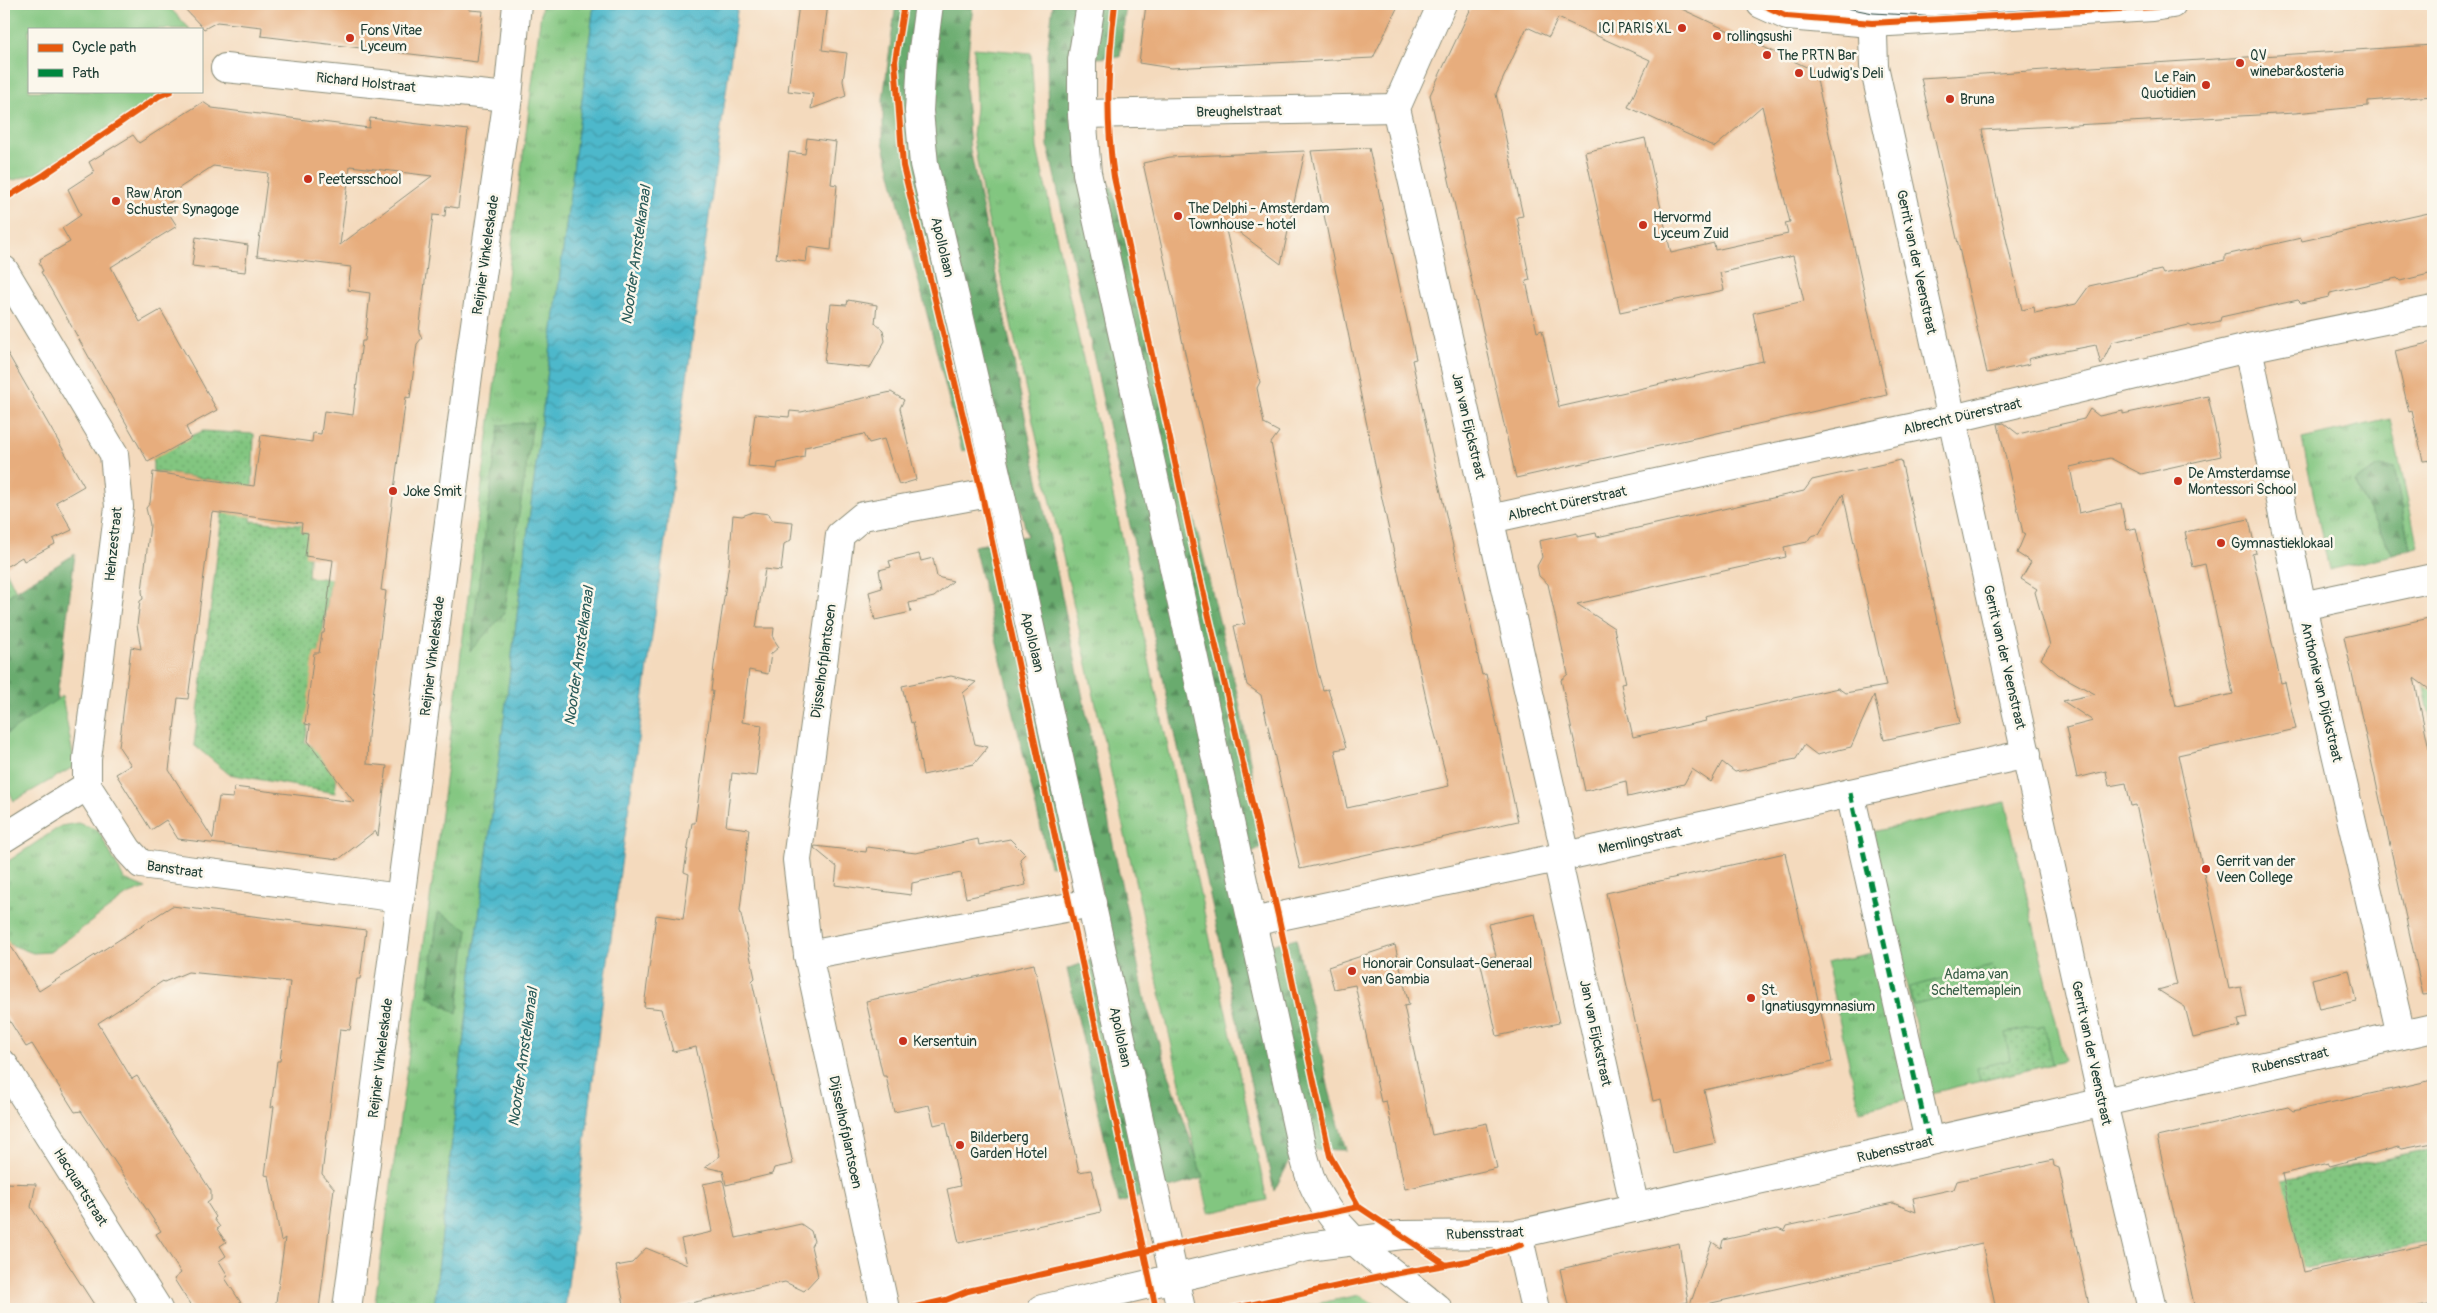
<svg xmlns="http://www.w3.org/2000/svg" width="2437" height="1313" font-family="Pangolin,sans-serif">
<defs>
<pattern id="grass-tufts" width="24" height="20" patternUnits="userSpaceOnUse" patternTransform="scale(1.25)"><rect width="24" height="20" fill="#82c680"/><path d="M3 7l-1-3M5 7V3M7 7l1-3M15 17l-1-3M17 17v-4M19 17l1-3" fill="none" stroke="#6aa26a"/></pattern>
<pattern id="forest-firs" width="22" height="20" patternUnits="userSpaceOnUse" patternTransform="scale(1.25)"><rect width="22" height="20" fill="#69ab6e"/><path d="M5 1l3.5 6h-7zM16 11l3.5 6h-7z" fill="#568c5b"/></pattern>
<pattern id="garden-dots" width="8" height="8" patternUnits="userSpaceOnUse" patternTransform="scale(1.25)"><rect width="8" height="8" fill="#82c680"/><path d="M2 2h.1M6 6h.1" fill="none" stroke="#6aa26a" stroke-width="1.8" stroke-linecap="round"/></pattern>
<pattern id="water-waves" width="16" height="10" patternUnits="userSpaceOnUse" patternTransform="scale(1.25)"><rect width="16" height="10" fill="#4eb8cb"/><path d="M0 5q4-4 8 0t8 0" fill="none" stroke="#4097a6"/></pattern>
</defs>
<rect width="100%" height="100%" fill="#fbf7ec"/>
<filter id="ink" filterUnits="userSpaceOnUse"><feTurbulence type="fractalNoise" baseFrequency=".02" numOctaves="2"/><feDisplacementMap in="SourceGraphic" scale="10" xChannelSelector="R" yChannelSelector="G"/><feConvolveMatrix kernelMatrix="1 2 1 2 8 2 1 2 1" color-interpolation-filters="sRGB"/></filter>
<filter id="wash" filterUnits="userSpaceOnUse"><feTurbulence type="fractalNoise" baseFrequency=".0096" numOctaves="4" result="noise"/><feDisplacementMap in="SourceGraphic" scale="20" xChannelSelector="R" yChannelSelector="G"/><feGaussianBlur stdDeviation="1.12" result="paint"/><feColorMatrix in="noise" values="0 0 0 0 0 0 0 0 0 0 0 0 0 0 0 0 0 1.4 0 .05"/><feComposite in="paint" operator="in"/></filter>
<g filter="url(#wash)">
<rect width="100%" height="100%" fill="#f4dabd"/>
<!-- grass -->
<g fill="url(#grass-tufts)" stroke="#50825a">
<polygon points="542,4 594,4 458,1084 434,1309 374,1309 433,877"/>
<polygon points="974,48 1031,53 1037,148 1267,1200 1209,1213 983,197 973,136 976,107"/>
<polygon points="2390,419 2418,547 2410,549 2394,468 2354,482 2393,555 2329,570 2302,439"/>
<polygon points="78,823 98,830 124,879 146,888 127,895 50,952 33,953 4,942 4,864 61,826"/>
<polygon points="1881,951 1916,1097 1860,1110 1826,963"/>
</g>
<!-- forest -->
<g fill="url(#forest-firs)" stroke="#447451">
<polygon points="896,4 973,4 965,84 970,149 1146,1004 1203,1178 1119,1203 1067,969 1113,952 1096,863 1050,866 974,546 1027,536 1006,443 962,451 883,142 883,99"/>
<polygon points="1053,4 1126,4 1120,57 1072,59 1087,189 1112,187 1238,697 1266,845 1235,860 1257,949 1296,938 1329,1090 1346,1150 1296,1149 1274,1191 1048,146 1047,54"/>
<polygon points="533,422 504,614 470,651 499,425"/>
<polygon points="2379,466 2394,468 2410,549 2393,555 2354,482"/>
<polygon points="75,554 56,705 4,737 4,598"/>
<polygon points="438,912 468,929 457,1014 428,996"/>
<polygon points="391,1299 408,1309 389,1309"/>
</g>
<!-- park -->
<g fill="#82c680" stroke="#50825a">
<polygon points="5,4 166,4 190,29 29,29 29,91 165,91 36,173 11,181 4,168"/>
<polygon points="62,696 75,766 14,801 4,781 4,736"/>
<polygon points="2005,802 2065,1061 1931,1093 1872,832"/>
<polygon points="1360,1295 1382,1309 1290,1309"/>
</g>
<!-- garden -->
<g fill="url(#garden-dots)" stroke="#50825a">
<polygon points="203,431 254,434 251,521 311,526 308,577 331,579 305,742 338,762 335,793 229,774 194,745 226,482 153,471 153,453"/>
<polygon points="4,566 16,591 4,598"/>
<polygon points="2433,676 2433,732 2422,678"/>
<polygon points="1993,966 1997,986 1913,1005 1909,987"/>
<polygon points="2044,1025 2052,1064 1980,1081 1977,1068 2010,1060 2005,1033"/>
<polygon points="2433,1149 2433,1241 2259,1277 2241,1189"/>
</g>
<!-- water -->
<polygon fill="url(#water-waves)" stroke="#367a80" points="594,4 738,4 603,997 565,1309 434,1309 458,1084"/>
<g id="blocks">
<!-- building -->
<g fill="#e7ad7d" fill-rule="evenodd">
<polygon points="180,4 470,4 469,10 483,11 477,62 261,36 262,27 217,22 204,29"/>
<polygon points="799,4 828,4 822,50 847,53 843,81 846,96 811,109 813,94 788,91"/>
<polygon points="1146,4 1196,4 1188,9 1307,4 1399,4 1373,58 1171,68 1139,63"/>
<path d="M 1473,4 L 1671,4 L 1815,71 L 1887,395 L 1516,478 L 1430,95 ZM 1558,18 L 1650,60 L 1628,107 L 1715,147 L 1762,106 L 1790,222 L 1785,223 L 1788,234 L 1715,250 L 1714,243 L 1671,253 L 1645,138 L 1585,152 L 1620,312 L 1724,290 L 1720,273 L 1793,256 L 1804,301 L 1753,313 L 1763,361 L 1559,407 L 1542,330 L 1537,332 L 1526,281 L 1530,280 L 1517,217 L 1523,216 L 1496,94 L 1527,27 L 1549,37 Z"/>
<polygon points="2433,45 2433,96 2368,101 2368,106 2295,113 1982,130 2022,310 2034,307 2035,313 2076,304 2089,286 2161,270 2163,274 2225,260 2225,255 2301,238 2302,241 2433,212 2433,270 2430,271 2429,274 2400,281 2397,278 2330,293 2329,297 2301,303 2298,300 2221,317 2220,321 2192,327 2189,325 2112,342 2101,365 2096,345 2044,355 2028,359 2030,364 1987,373 1921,78"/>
<path d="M 203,102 L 212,108 L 369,128 L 370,118 L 468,130 L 458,208 L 446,206 L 445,216 L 433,215 L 419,332 L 422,338 L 417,344 L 410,398 L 406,397 L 381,590 L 386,591 L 368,736 L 367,764 L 387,766 L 378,836 L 375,831 L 339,859 L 178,839 L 166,820 L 151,830 L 116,774 L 131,765 L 119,747 L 131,647 L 141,649 L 137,625 L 140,601 L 143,599 L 142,591 L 150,525 L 146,508 L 150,503 L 153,472 L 254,486 L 261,435 L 312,442 L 313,433 L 321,434 L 324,411 L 353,415 L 362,341 L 365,341 L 370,293 L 348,290 L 351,267 L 257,256 L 268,173 L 213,166 L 170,194 L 174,200 L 164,206 L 177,226 L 111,267 L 140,322 L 161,310 L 217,410 L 186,427 L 191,438 L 148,462 L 41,272 L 43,271 L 39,263 L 41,262 L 40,259 L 70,242 L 62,228 L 81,215 L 68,189 L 94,172 L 89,162 L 133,135 L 139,143 ZM 350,166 L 432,176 L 340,245 ZM 212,512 L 302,523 L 301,532 L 308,533 L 305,556 L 333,560 L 324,633 L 322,633 L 319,653 L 314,653 L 305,724 L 310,725 L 308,741 L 354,802 L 234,787 L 233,798 L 219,797 L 213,839 L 169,770 L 178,698 L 188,699 Z"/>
<polygon points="807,138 836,142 831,184 837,185 831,250 808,247 806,262 776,258 789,152 805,154"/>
<polygon points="1369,148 1416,359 1412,360 1431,448 1482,675 1486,674 1518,821 1300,869 1261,695 1247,685 1234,626 1245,624 1143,163 1170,157 1305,151 1281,264 1224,221 1260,382 1257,388 1264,424 1279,432 1271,443 1317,669 1323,690 1328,689 1346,748 1335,750 1347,808 1449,786 1429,712 1381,494 1311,151"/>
<polygon points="196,237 248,245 245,272 192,266"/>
<polygon points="848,300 877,305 875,323 883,330 885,341 870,368 824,363 831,304 847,305"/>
<polygon points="2433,342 2433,460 2423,461 2412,411 2409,412 2395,351"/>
<polygon points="4,347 84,486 56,502 72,530 53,539 55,544 24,561 22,557 4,568"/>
<polygon points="891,392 904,400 900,408 916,480 899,485 884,439 869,443 864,434 805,447 804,457 778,463 777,469 748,466 755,414 789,417 790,411 801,412"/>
<polygon points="2208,396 2221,456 2141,474 2110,458 2070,467 2079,513 2121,503 2126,530 2136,528 2176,706 2233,694 2205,564 2193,567 2185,532 2249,519 2256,553 2252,554 2258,580 2281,683 2285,682 2296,729 2178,755 2229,989 2241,987 2247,1018 2238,1020 2240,1027 2193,1038 2185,1007 2158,990 2176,985 2136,805 2131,806 2126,783 2109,786 2106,771 2077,778 2066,728 2093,721 2063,701 2095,694 2058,674 2041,659 2050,645 2035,592 2037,589 2021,579 2031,562 2017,553 2025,534 2023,533 1998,424 2004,423 2018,434 2084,419 2090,409 2099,416 2123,411 2123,414"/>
<path d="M 1901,460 L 1960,723 L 1884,740 L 1874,695 L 1851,747 L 1817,755 L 1804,745 L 1796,759 L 1735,772 L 1722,762 L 1711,782 L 1692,769 L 1684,784 L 1628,797 L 1626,781 L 1585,791 L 1561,680 L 1568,674 L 1548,584 L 1539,576 L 1537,566 L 1542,557 L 1539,541 L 1577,533 L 1577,537 L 1596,533 L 1597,537 L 1804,491 L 1812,480 ZM 1843,494 L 1886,686 L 1845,693 L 1838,688 L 1705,718 L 1706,721 L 1633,737 L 1621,684 L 1626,683 L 1614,628 L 1577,604 L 1786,557 L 1784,547 L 1807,542 L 1811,536 L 1819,534 Z"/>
<polygon points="753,512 769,514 772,520 793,522 791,540 784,544 781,571 765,569 756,628 774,628 773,638 779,647 771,654 768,674 749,670 742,722 762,725 756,776 732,773 726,826 749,829 740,910 755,978 752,981 793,1164 774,1168 772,1174 726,1185 723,1171 705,1167 720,1156 696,1047 673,1052 662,1009 644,1007 656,915 683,919 689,874 684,872 692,823 695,823 713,691 711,691 714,665 729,564 733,515 742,516"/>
<polygon points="919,554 921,561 933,558 937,577 953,581 934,597 909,603 911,612 875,620 869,592 882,588 879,570 891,567 889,561"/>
<polygon points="2433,617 2433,692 2414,678 2433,767 2433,994 2423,995 2344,637"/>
<polygon points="951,676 976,682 963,693 975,744 988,747 974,764 923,775 913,722 911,723 902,686"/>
<polygon points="978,839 979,845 1010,839 1025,854 1020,859 1026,885 966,898 961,873 912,883 911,895 835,885 837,867 814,848 815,846 866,852 867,847 916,853"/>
<polygon points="1785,853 1832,1062 1704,1090 1716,1143 1672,1153 1661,1099 1653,1101 1606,893"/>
<polygon points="172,906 366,930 360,979 357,979 350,1030 340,1029 322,1174 334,1188 319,1309 275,1309 285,1238 281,1241 269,1176 265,1175 274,1106 271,1108 277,1061 280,1061 290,982 188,972 164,982 163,981 98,1023 132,1079 137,1076 211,1191 211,1200 207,1203 216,1217 214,1219 220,1227 217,1229 226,1242 220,1246 226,1256 219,1261 228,1276 225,1278 245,1309 193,1309 174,1279 181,1273 156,1234 161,1231 81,1111 75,1112 32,1044 26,1047 4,1012 4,935 39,991"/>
<polygon points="1535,914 1559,1023 1497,1036 1480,960 1496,956 1488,924"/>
<polygon points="1395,945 1409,1005 1404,1006 1432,1135 1487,1123 1497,1168 1405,1189 1386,1101 1381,1102 1355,985 1334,989 1328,967"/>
<polygon points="1034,964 1079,1172 1091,1170 1101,1212 959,1243 947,1189 960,1186 946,1122 934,1125 929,1105 894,1112 886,1076 883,1076 866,1001"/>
<polygon points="2349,970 2356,1001 2319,1009 2312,979"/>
<polygon points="2433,1080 2433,1143 2401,1149 2398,1147 2330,1166 2328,1163 2282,1174 2304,1272 2433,1243 2433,1304 2410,1309 2195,1309 2157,1137 2288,1107 2293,1111"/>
<polygon points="2053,1160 2054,1166 2059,1168 2090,1309 1996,1309 1982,1243 1689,1308 1712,1242 1721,1248 1723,1240 1778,1228 1785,1231 1787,1226 1893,1203 1916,1212 1913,1198 1954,1189 1957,1181"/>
<polygon points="723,1180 736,1238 801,1224 811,1231 814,1241 811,1246 818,1276 804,1291 785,1282 664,1309 625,1309 616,1266 632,1263 646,1248 687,1265 681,1239 712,1232 703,1184"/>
<polygon points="4,1183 36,1184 31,1207 97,1309 4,1309"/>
<polygon points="1679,1243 1688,1302 1654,1309 1569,1309 1560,1269"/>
</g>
</g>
</g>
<g filter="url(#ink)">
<use href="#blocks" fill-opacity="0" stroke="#8a8c78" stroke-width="1"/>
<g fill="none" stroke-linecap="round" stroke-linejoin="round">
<defs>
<g id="minor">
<polyline points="929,4 922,57 919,111 924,164 1000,491 1181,1309"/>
<path d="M 1091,4 L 1082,60 L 1082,114 L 1087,173 L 1302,1149 C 1305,1160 1308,1172 1312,1182 C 1336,1239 1394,1271 1438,1309"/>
<polyline points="1442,4 1396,108 1566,856"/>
<polyline points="1761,4 1787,16 1872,23 2153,7 2172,4"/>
<polyline points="1872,4 1874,66 2103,1103 2152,1309"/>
<polyline points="225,68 508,97"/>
<polyline points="1082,114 1396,108"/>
<polyline points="4,270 114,454 119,507 87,759 87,786"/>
<polyline points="2248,348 2302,606 2401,1035"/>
<polyline points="1490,519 1952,419 2248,348 2433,310"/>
<polyline points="2302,606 2433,578"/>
<polyline points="1850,793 1929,1141"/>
<polyline points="4,838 87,786 128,850 141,864 400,898"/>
<polyline points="1557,858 1635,1208"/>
<polyline points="1252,922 1566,856 2027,754"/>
<polyline points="808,955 1092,903"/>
<polyline points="4,1065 158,1309"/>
<polyline points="1518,1234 1535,1309"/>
<polyline points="347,1309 471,352 508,97 517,4"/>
<polyline points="885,1309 808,955 797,860 840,535 863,516 1000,491"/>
<polyline points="1042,1309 1307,1247 1402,1235 1518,1234 2433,1028"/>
</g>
</defs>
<!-- minor casing -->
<use href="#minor" stroke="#8a8c78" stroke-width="30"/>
<!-- minor -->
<use href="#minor" stroke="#fff" stroke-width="28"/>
<!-- tram -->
<g stroke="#1f3d34" stroke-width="1">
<polyline points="1826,4 1873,13 1927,16 2121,4"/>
<polyline points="1921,4 1931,4"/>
</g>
<!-- quiet -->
<polyline stroke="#00873e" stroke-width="5" stroke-dasharray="10 5" stroke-linecap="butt" points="1850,793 1929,1141"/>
<defs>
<g id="cycleway">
<polyline points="904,4 895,61 903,166 982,495 1156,1309"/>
<path d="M 1115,4 C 1108,63 1105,117 1114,177 L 1195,556 L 1278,915 L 1330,1156 L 1359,1207 L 1446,1265"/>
<polyline points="1761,4 1787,16 1872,23 2153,7 2172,4"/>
<polyline points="4,199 44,175 159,96 171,91"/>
<polyline points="907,1309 946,1300 968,1291 1167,1246 1359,1207"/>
<polyline points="1231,1309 1394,1274 1468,1261 1521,1245"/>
</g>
</defs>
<!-- cycleway casing -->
<use href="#cycleway" stroke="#fbf7ec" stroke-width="9"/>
<!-- cycleway -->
<use href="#cycleway" stroke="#e8590c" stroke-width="6"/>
</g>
</g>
<!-- markers -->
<g fill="#c8321e" stroke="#fbf7ec" stroke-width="2">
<circle cx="1682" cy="28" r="5"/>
<circle cx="1717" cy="36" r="5"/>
<circle cx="350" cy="38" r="5"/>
<circle cx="1767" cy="55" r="5"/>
<circle cx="2240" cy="63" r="5"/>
<circle cx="1799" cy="73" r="5"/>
<circle cx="2206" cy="85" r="5"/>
<circle cx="1950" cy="99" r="5"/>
<circle cx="308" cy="179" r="5"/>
<circle cx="116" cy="201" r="5"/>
<circle cx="1178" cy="216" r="5"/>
<circle cx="1643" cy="225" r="5"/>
<circle cx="2178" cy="481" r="5"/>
<circle cx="393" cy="491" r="5"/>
<circle cx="2221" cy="543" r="5"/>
<circle cx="2206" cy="869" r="5"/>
<circle cx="1352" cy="971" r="5"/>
<circle cx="1751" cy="998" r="5"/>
<circle cx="903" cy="1041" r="5"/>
<circle cx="960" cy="1145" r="5"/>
</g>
<g text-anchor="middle" stroke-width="5" stroke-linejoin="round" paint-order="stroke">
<!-- poi labels -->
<g font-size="14" fill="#1f3d34" stroke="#fbf7ec" text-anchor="start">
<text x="1672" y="33" text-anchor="end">ICI PARIS XL</text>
<text x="360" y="35">Fons Vitae<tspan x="360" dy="16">Lyceum</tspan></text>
<text x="1727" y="41">rollingsushi</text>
<text x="1777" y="60">The PRTN Bar</text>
<text x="2250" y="60">QV<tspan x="2250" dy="16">winebar&amp;osteria</tspan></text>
<text x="1809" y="78">Ludwig's Deli</text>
<text x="2196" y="82" text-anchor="end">Le Pain<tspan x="2196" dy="16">Quotidien</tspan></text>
<text x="1960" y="104">Bruna</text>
<text x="318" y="184">Peetersschool</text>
<text x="126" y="198">Raw Aron<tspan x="126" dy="16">Schuster Synagoge</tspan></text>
<text x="1188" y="213">The Delphi - Amsterdam<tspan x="1188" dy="16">Townhouse - hotel</tspan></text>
<text x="1653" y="222">Hervormd<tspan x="1653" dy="16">Lyceum Zuid</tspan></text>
<text x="2188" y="478">De Amsterdamse<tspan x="2188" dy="16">Montessori School</tspan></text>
<text x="403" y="496">Joke Smit</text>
<text x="2231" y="548">Gymnastieklokaal</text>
<text x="2216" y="866">Gerrit van der<tspan x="2216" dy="16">Veen College</tspan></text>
<text x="1362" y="968">Honorair Consulaat-Generaal<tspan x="1362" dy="16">van Gambia</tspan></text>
<text x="1761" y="995">St.<tspan x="1761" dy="16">Ignatiusgymnasium</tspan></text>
<text x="913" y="1046">Kersentuin</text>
<text x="970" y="1142">Bilderberg<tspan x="970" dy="16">Garden Hotel</tspan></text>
</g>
<!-- street labels -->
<g font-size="14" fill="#1f3d34" stroke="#fbf7ec">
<text transform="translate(366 82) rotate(6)" y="5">Richard Holstraat</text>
<text transform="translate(1239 111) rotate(-1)" y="5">Breughelstraat</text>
<text transform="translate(943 247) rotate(77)" y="5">Apollolaan</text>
<text transform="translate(485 255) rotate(-82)" y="5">Reijnier Vinkeleskade</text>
<text transform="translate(1917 262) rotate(78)" y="5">Gerrit van der Veenstraat</text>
<text transform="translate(1962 416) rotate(-13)" y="5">Albrecht Dürerstraat</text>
<text transform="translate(1469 426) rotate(77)" y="5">Jan van Eijckstraat</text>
<text transform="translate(1567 503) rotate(-12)" y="5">Albrecht Dürerstraat</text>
<text transform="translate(113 544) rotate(-84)" y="5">Heinzestraat</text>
<text transform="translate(1033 642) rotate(77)" y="5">Apollolaan</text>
<text transform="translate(432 656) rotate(-83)" y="5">Reijnier Vinkeleskade</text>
<text transform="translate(2005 657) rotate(77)" y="5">Gerrit van der Veenstraat</text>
<text transform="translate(823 661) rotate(-82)" y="5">Dijsselhofplantsoen</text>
<text transform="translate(2322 692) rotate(77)" y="5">Anthonie van Dijckstraat</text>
<text transform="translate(1640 840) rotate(-12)" y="5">Memlingstraat</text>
<text transform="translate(175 869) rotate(8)" y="5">Banstraat</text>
<text transform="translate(1596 1033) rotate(78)" y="5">Jan van Eijckstraat</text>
<text transform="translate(1121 1037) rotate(78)" y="5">Apollolaan</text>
<text transform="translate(2092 1053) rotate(78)" y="5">Gerrit van der Veenstraat</text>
<text transform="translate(380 1058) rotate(-83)" y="5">Reijnier Vinkeleskade</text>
<text transform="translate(2290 1060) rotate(-13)" y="5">Rubensstraat</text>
<text transform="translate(846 1132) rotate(78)" y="5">Dijsselhofplantsoen</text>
<text transform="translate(1895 1149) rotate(-13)" y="5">Rubensstraat</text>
<text transform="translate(81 1187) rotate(58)" y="5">Hacquartstraat</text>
<text transform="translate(1485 1233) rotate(-2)" y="5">Rubensstraat</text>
</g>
<!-- park labels -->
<g font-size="14" fill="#385f47" stroke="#fbf7ec">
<text x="1976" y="979">Adama van<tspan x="1976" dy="16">Scheltemaplein</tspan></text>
</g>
<!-- water labels -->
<g font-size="15" font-style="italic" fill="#2b5c5a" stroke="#fbf7ec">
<text transform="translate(636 255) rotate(-82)" y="5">Noorder Amstelkanaal</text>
<text transform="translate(579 656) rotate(-82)" y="5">Noorder Amstelkanaal</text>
<text transform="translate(523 1057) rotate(-82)" y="5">Noorder Amstelkanaal</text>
</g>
</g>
<!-- margin -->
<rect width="2437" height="1313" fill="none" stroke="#fbf7ec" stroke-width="20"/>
<!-- legend -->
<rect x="28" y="28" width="175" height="65" fill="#fbf7ec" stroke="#a3ada2"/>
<rect x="38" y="44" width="25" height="8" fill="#e8590c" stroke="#a3ada2"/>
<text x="72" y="52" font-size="15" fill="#1f3d34">Cycle path</text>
<rect x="38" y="69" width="25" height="8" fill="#00873e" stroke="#a3ada2"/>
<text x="72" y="78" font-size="15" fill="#1f3d34">Path</text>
</svg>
